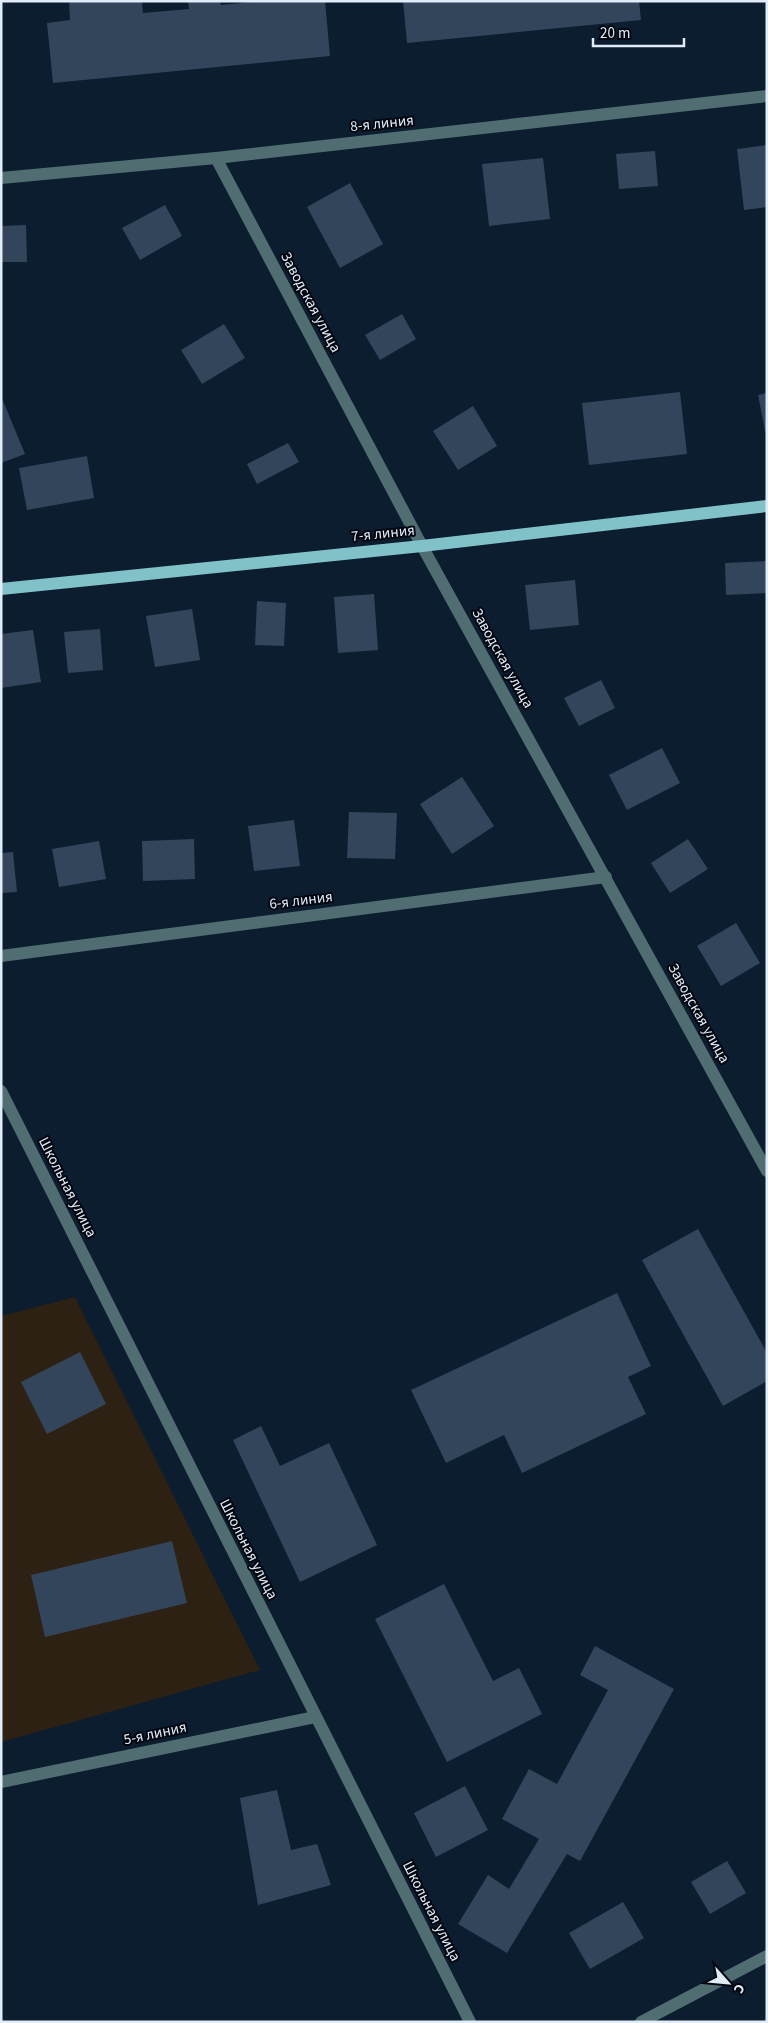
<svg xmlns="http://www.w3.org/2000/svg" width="768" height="2023" font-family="'Source Sans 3',sans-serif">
<rect width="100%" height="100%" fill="#0c1d30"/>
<!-- commercial -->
<polygon fill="#2c2112" points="75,1297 260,1670 1,1742 1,1316"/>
<!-- building -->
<g fill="#32455b">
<polygon points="69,1 142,1 143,13 189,9 188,1 220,1 221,5 261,1 325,1 330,56 53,83 47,23 70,20"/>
<polygon points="403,1 639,1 641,20 407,43"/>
<polygon points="767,145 767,207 744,210 737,149"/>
<polygon points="655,151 658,186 619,189 616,154"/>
<polygon points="543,158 550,219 489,226 482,164"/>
<polygon points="350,183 383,244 340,268 307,207"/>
<polygon points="165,205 182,236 140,260 122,228"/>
<polygon points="26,225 27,262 1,262 1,226"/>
<polygon points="402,314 416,339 380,360 365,335"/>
<polygon points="224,324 245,358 202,384 181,350"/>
<polygon points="680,392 687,454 589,465 582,403"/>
<polygon points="767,393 767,436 766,436 758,395"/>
<polygon points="1,396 25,454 1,463"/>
<polygon points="473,406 497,446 458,470 433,431"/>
<polygon points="288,443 299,462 257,484 247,464"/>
<polygon points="87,456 94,498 27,510 19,468"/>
<polygon points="767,561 767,593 726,595 725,563"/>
<polygon points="575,580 579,625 530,630 525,585"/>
<polygon points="374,594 378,650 338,653 334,597"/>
<polygon points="257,601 286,603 284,646 255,645"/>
<polygon points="192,609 200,660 155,667 146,616"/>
<polygon points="100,629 103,670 68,673 64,632"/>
<polygon points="33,630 41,682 1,688 1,634"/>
<polygon points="601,680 615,708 579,726 564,698"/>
<polygon points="662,748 680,783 627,810 609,775"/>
<polygon points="462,777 494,826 452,854 420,804"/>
<polygon points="349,812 397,813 395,859 347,858"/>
<polygon points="294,820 300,866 254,871 248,826"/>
<polygon points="194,839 195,879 143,881 142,841"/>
<polygon points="688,839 708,869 670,893 651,863"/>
<polygon points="99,841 106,879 59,887 52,849"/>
<polygon points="13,852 17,892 1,893 1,853"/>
<polygon points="736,923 760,963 721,986 697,946"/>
<polygon points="698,1229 767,1353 767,1381 723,1406 642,1260"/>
<polygon points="617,1293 651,1366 628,1377 646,1414 522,1473 504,1435 446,1463 411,1390"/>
<polygon points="80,1352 106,1404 47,1434 21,1382"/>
<polygon points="261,1426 280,1466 329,1443 377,1545 300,1582 233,1440"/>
<polygon points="172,1541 187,1603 45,1637 31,1575"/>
<polygon points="444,1584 493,1681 519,1668 542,1714 447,1762 375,1619"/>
<polygon points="595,1646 674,1689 580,1861 567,1854 507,1953 458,1924 488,1875 509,1889 539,1839 502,1819 529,1769 557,1784 608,1690 580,1675"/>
<polygon points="465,1786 488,1830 436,1857 414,1813"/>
<polygon points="277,1790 291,1850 317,1844 331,1885 258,1905 240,1798"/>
<polygon points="727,1861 746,1893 710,1914 691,1882"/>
<polygon points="623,1902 644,1938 590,1969 569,1933"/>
</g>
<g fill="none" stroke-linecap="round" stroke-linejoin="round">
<!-- minor -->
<g stroke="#506e71" stroke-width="12">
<polyline points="216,158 422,546 767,1171"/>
<polyline points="1,178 216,158 767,96"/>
<polyline points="1,956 606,877"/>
<polyline points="1,1091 470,2022"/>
<polyline points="1,1782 315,1717"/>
<polyline points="641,2022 767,1956"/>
</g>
<!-- major -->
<polyline stroke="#81c2c9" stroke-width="12" points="1,589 422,546 767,506"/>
</g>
<g text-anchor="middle" stroke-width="4" stroke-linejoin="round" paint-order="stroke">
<!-- street labels -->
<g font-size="15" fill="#e1ecf9" stroke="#03070f">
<text transform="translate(382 123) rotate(-6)" y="5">8-я линия</text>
<text transform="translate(311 302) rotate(62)" y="5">Заводская улица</text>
<text transform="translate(383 533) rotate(-6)" y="5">7-я линия</text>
<text transform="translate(503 658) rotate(61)" y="5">Заводская улица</text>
<text transform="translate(301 900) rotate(-7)" y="5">6-я линия</text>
<text transform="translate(699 1013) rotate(61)" y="5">Заводская улица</text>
<text transform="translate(68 1187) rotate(63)" y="5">Школьная улица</text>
<text transform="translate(249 1549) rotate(63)" y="5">Школьная улица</text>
<text transform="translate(155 1733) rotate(-12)" y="5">5-я линия</text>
<text transform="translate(432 1911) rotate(63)" y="5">Школьная улица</text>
</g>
</g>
<!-- border -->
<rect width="768" height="2023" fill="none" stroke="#e1ecf9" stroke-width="5"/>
<!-- north arrow -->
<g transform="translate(728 1983) rotate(117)" stroke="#03070f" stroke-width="4" paint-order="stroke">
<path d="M0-4L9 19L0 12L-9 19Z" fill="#e1ecf9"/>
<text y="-8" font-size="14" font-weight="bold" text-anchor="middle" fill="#e1ecf9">С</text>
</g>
<!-- scale -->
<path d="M593 38v8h91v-8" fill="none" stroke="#e1ecf9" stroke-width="2.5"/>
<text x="600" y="38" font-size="15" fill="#e1ecf9" stroke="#03070f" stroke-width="4" paint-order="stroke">20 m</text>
</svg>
